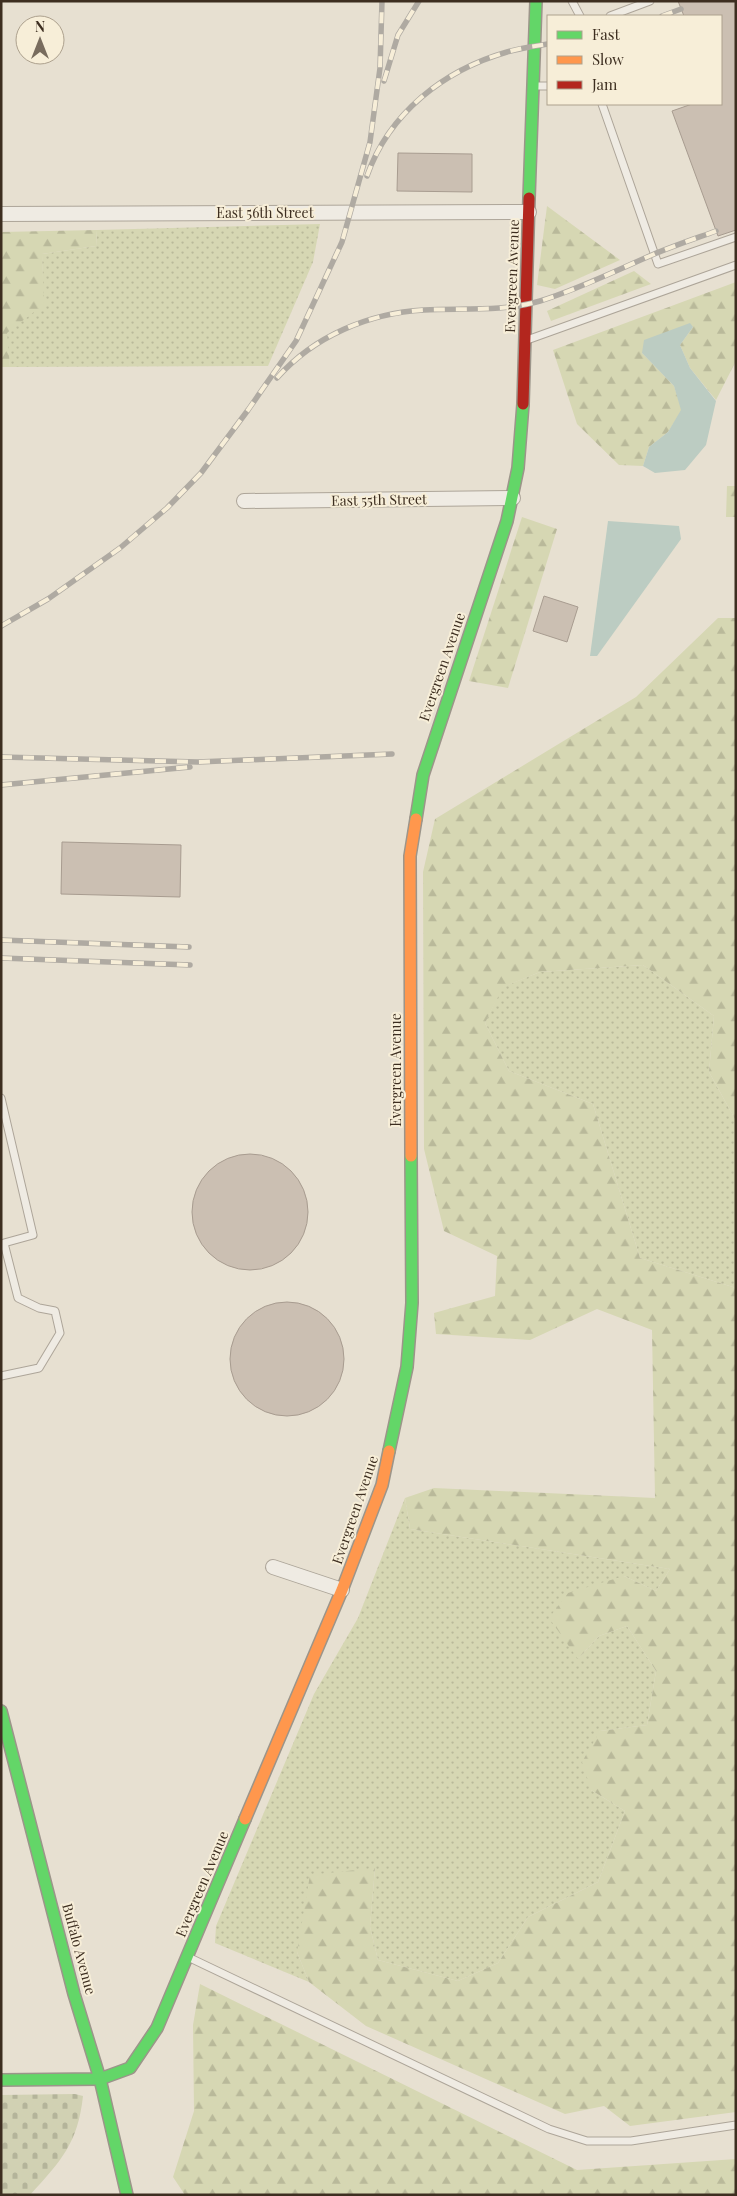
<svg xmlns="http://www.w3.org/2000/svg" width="737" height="2196" font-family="'Playfair Display',serif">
<defs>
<pattern id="green-dots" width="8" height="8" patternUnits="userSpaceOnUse" patternTransform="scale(1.25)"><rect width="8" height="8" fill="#d6d7b3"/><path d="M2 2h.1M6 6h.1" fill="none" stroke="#b9b99a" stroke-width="1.8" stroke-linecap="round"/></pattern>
<pattern id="forest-firs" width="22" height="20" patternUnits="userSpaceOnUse" patternTransform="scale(1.25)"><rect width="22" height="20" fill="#d6d7b3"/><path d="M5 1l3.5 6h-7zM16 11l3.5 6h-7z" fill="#b9b99a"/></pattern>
<pattern id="cemetery-stones" width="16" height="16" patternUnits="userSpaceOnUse" patternTransform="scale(1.25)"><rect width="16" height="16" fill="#d1d1b3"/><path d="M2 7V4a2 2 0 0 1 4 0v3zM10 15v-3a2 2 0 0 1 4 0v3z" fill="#b4b49a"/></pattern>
</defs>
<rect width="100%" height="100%" fill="#e7e0d1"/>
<!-- green -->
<g fill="url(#green-dots)">
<polygon points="320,224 313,262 268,366 10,367 6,333 43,304 42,254 96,246 97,230"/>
<polygon points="643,965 714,1016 709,1072 736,1121 736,1288 640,1258 593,1104 509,1071 485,1023 502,987 540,972"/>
<polygon points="405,1498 410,1529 670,1569 656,1591 624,1576 578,1659 599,1636 627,1626 656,1671 647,1725 600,1731 591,1790 625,1811 598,1882 528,1917 498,1963 458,1981 378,1960 370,1927 375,1868 297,1952 309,1982 215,1943 216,1926 314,1694 358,1618"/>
</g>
<!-- forest -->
<g fill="url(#forest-firs)">
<polygon points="547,206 620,260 555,289 537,285"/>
<polygon points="97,230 96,246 42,254 44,304 7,333 10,367 1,367 1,232"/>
<polygon points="634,271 651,284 551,321 547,311"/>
<polygon points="736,282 736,361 716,400 690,368 680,345 693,327 642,353 674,386 682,410 668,432 649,447 643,466 619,465 577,424 553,350"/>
<polygon points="727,486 736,486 736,517 726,517"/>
<polygon points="522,517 557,529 508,688 469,681"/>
<polygon points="718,618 736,618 736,1121 709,1072 714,1016 643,965 540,972 503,987 485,1023 509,1071 593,1104 640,1258 736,1288 736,2112 630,2126 604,2106 565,2114 366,2026 309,1982 297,1952 310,1875 375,1868 370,1927 378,1960 458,1981 498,1963 528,1917 598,1882 625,1811 591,1790 582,1762 600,1731 647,1725 656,1671 627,1626 599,1636 578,1659 549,1618 568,1593 624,1576 656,1591 670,1569 410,1529 405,1498 434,1488 655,1498 652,1330 597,1309 530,1340 436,1334 434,1313 495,1296 497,1256 444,1231 424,1149 423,872 435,819 636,697"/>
<polygon points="200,1984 577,2170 736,2159 736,2195 185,2195 173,2177 194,2111 193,2025"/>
</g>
<!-- cemetery -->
<path fill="url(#cemetery-stones)" d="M 75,2094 L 83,2096 C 78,2143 61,2161 30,2195 L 1,2195 L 1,2095 Z"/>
<!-- water -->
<g fill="#bcccc2">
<polygon points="690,323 693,327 680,345 690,368 716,401 706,445 685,470 655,473 643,466 649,447 668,432 681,410 674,386 642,353 644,340"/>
<polygon points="608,521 679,526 681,539 597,656 590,656"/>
</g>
<!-- building -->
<g fill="#cbbfb2" stroke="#a89c90">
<polygon points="678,1 736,1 736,230 718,236 672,111 692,104 721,104 721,16 684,16"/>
<polygon points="398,153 472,154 472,192 397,191"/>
<polygon points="544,596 578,607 567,642 533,631"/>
<polygon points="62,842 181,845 180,897 61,894"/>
<circle cx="250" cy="1212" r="58"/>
<circle cx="287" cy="1359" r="57"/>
</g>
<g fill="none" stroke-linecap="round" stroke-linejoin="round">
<defs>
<g id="lane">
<polyline points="572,1 580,16"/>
<polyline points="610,16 650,1"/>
<polyline points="534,86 548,86"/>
<polyline points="602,104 658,264 736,237"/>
<polyline points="527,340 736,265"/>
<polyline points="1,1098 33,1235 4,1243 18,1298 39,1308 55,1311 60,1333 39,1368 1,1376"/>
<polyline points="188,1957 549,2129 587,2141 631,2141 736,2125"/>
</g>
<g id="street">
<polyline points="1,214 529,212"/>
<polyline points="244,501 513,498"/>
<polyline points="273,1567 342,1590"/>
</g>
<g id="fast">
<polyline points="529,198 536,1"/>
<polyline points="416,819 423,775 507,521 518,468 523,404"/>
<polyline points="389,1451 407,1367 412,1303 411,1156"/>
<polyline points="1,1711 74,1994 100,2079 127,2195"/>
<polyline points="1,2080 100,2079 130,2068 157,2028 245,1819"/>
</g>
<g id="slow">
<polyline points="411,1156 410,856 416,819"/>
<polyline points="245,1819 342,1590 382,1485 389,1451"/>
</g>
<polyline id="jam" points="523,404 529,198"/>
</defs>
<!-- lane casing -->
<use href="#lane" stroke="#ada599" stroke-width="9"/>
<!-- street casing -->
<use href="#street" stroke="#ada599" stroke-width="16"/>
<!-- fast casing -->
<use href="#fast" stroke="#9c958a" stroke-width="14"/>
<!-- slow casing -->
<use href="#slow" stroke="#9c958a" stroke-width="14"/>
<!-- jam casing -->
<use href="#jam" stroke="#9c958a" stroke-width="14"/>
<!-- lane -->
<use href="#lane" stroke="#efebe3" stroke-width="7"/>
<!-- street -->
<use href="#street" stroke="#efebe3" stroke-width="14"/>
<!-- fast -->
<use href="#fast" stroke="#63d668" stroke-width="11"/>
<!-- slow -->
<use href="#slow" stroke="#ff974d" stroke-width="11"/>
<!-- jam -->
<use href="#jam" stroke="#b3261e" stroke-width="11"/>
<defs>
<g id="rail">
<polyline points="662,16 681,9"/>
<polyline points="384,81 398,35 419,1"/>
<path d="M 367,176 C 389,113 444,70 507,52 C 520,48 535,46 548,44"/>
<path d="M 277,378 C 314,336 369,313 424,310 C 463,308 502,312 540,301 C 579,289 615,271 652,255 C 673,246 694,239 716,231"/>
<polyline points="1,626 48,599 120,548 167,508 201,473 248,410 296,341 342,242 370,142 380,68 382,1"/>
<polyline points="1,757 198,762 392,754"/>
<polyline points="1,785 190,767"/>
<polyline points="1,940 189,947"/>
<polyline points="1,958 190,965"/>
</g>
</defs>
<!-- rail casing -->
<use href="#rail" stroke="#afaaa2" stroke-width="5.5"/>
<!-- rail -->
<use href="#rail" stroke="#f7eed8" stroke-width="4" stroke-dasharray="11" stroke-linecap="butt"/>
</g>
<g text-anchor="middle" stroke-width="4" stroke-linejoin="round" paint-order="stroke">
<!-- street labels -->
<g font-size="14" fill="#3d2e20" stroke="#f7eed8">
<text x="265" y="218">East 56th Street</text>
<text transform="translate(512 276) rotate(-88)" y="5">Evergreen Avenue</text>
<text transform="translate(379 500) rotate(-1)" y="5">East 55th Street</text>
<text transform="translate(442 667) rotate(-71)" y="5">Evergreen Avenue</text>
<text transform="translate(396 1070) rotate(-90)" y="5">Evergreen Avenue</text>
<text transform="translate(355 1510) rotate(-71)" y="5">Evergreen Avenue</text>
<text transform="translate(202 1884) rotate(-67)" y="5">Evergreen Avenue</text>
<text transform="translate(79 1949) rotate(75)" y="5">Buffalo Avenue</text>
</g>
</g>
<!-- border -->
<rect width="737" height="2196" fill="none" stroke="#3d2e20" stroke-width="5"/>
<!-- legend -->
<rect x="547" y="15" width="175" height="90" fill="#f7eed8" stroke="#ada18e"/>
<rect x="557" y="31" width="25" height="8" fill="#63d668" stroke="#ada18e"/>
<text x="592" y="40" font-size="15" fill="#3d2e20">Fast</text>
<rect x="557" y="56" width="25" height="8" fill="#ff974d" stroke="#ada18e"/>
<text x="592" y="65" font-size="15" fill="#3d2e20">Slow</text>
<rect x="557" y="81" width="25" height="8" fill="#b3261e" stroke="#ada18e"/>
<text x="592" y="90" font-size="15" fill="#3d2e20">Jam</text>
<!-- north arrow -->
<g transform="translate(40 40)"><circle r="24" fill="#f7eed8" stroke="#ada18e"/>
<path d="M0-4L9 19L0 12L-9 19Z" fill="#786c5e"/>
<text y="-8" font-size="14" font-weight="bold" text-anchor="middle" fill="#3d2e20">N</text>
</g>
</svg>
